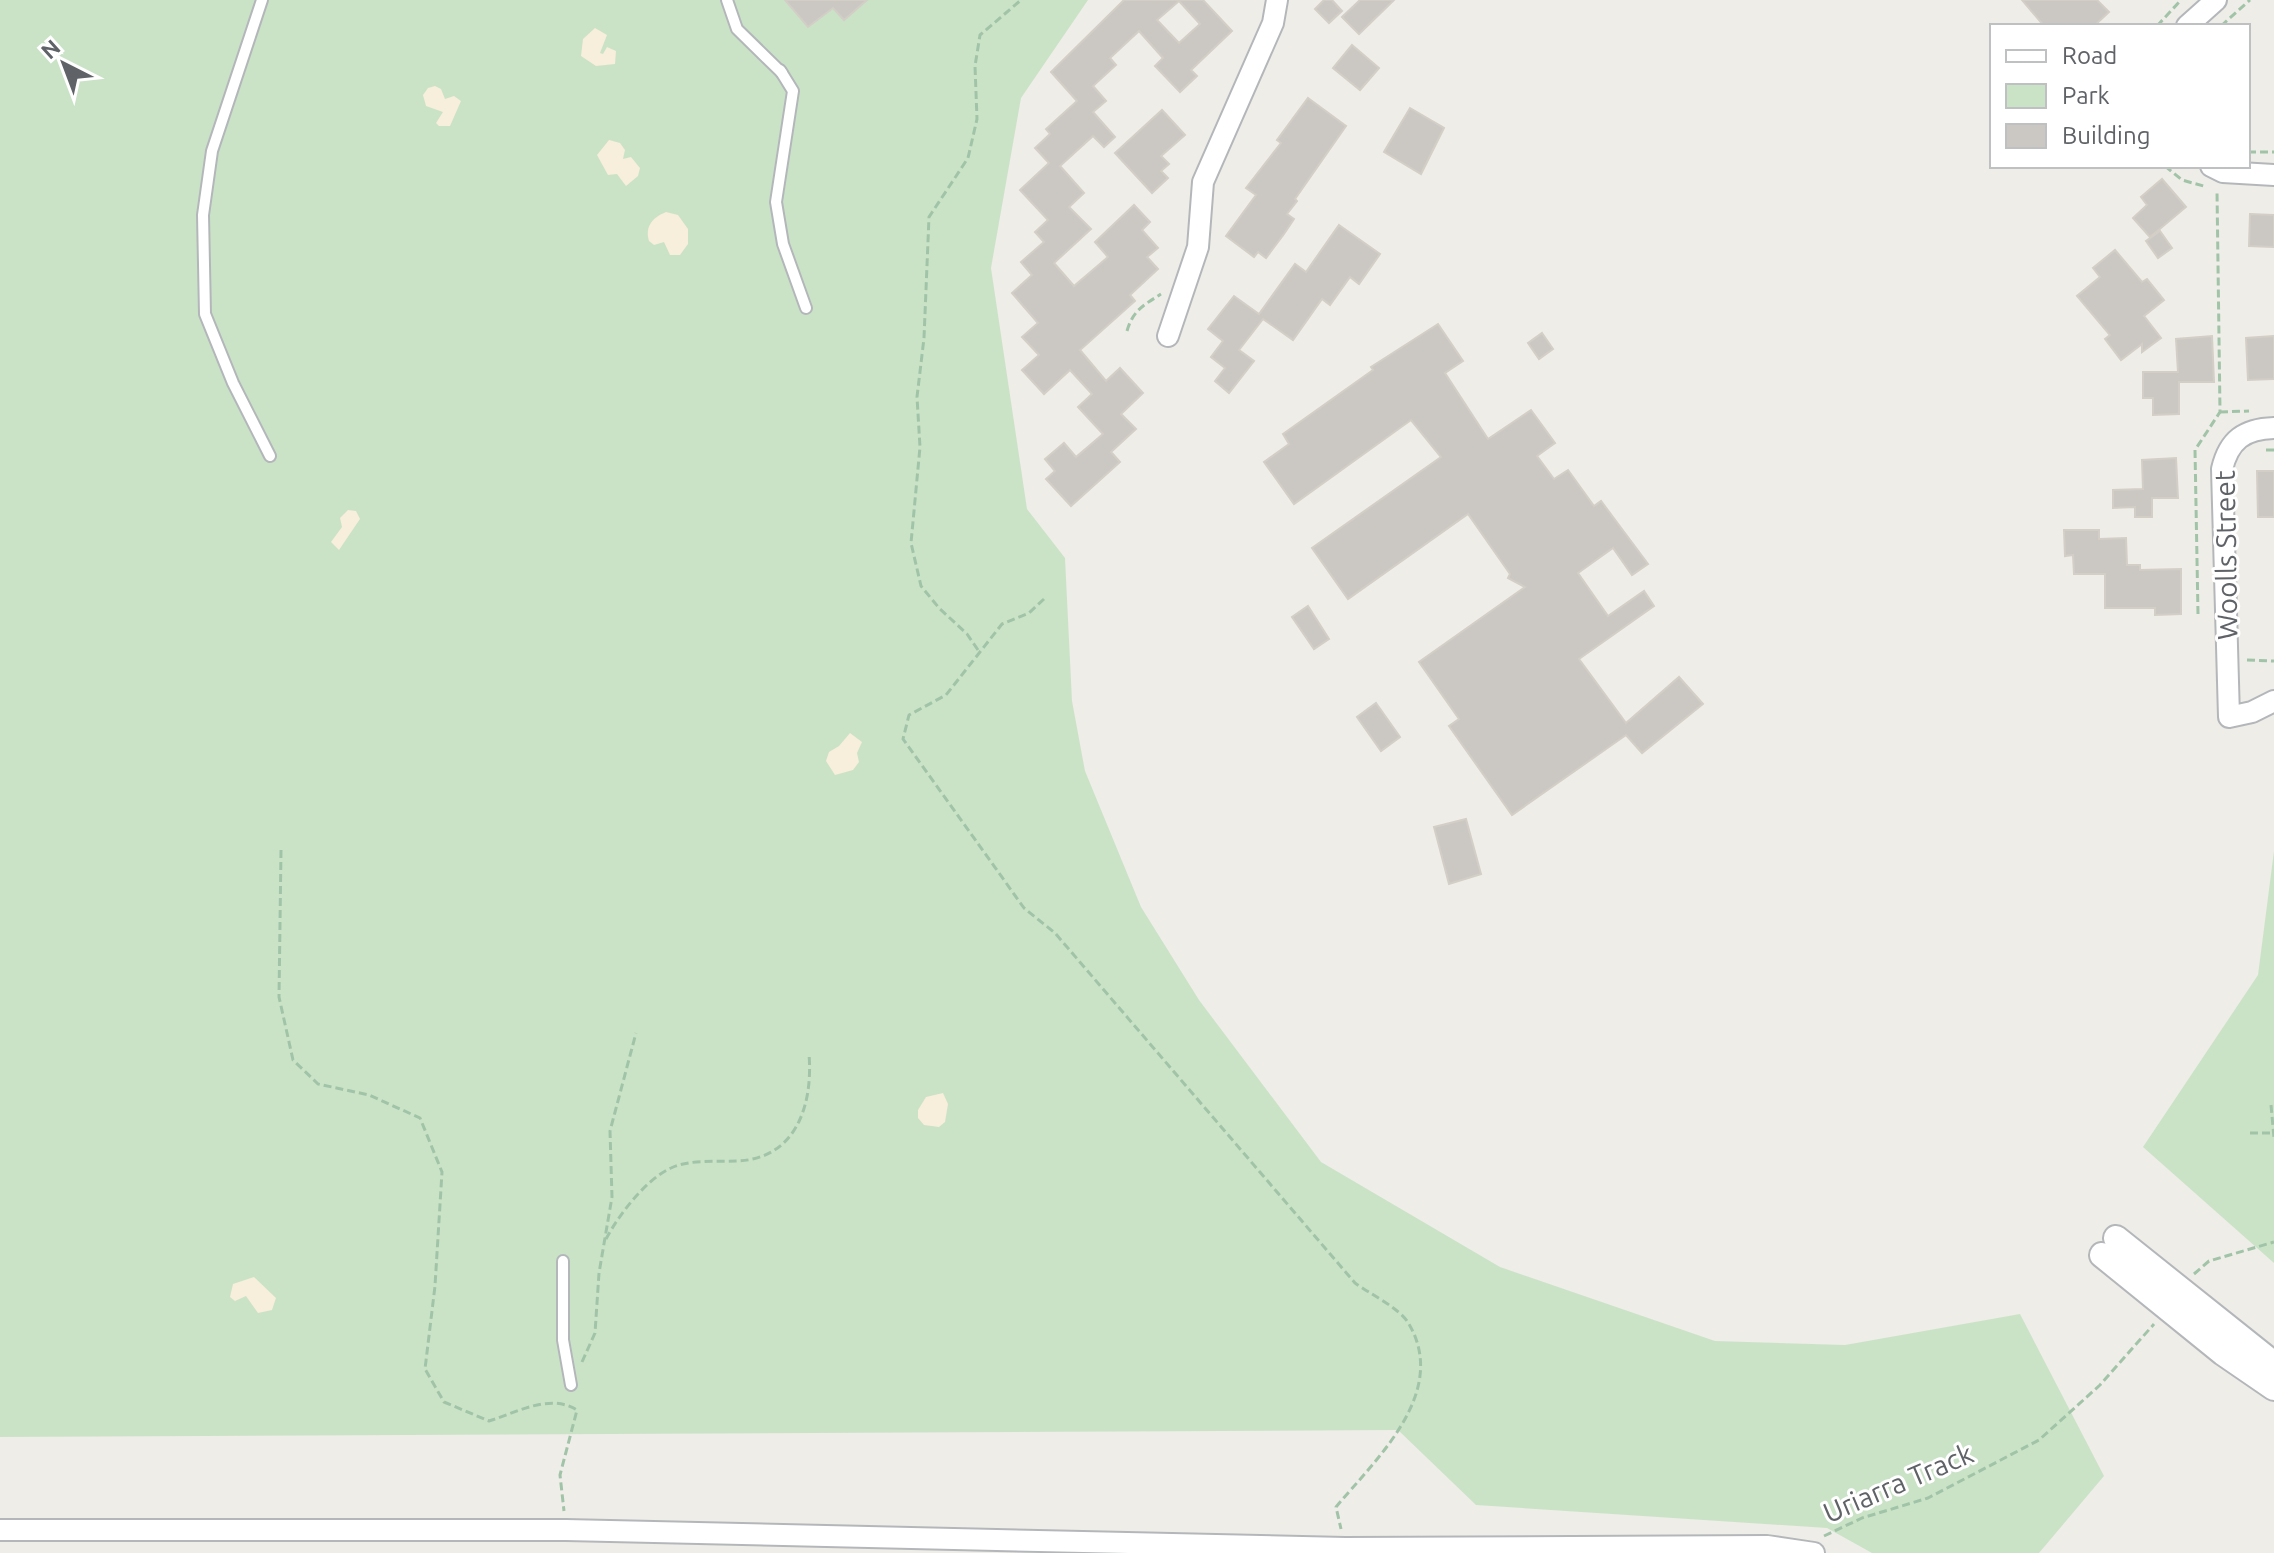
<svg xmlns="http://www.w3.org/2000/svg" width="2274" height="1553" font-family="Ubuntu,sans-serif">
<rect width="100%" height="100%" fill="#efede8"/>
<!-- green -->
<g fill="#cae3c7">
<polygon points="0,0 1088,0 1021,98 991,268 1027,509 1065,558 1072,701 1085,771 1141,907 1199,1000 1321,1162 1500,1267 1715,1341 1845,1345 2020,1314 2104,1476 2039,1553 1872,1553 1827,1528 1476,1505 1398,1430 0,1437"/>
<polygon points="2274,851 2274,1263 2143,1147 2258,975"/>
</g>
<!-- sand -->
<g fill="#f7eedb">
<polygon points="595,28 607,35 600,53 603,54 607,47 616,51 615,64 596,66 581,56 583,39"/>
<polygon points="435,86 441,89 445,99 454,96 461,101 450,126 439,126 436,123 443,112 426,106 423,95 428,88"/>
<polygon points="609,140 620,143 625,150 623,159 631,157 640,168 638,176 626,186 617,174 608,175 597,155"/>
<path d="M 666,212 L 678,215 L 688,229 L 688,244 L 680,255 L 670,255 L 664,242 L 654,245 L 649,241 C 645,226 652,218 666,212 Z"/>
<polygon points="348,510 356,511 360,519 339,550 331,542 342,527 340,518"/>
<polygon points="850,733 862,742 857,753 859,762 853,770 835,775 826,761 829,752 839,746"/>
<polygon points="943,1093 948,1104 945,1122 939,1127 924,1125 918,1118 918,1110 926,1097"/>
<polygon points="254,1277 276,1298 272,1310 258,1313 246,1296 235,1301 230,1297 233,1284"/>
</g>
<!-- building -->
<g fill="#cbc8c4" stroke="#d3cec6" stroke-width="2" fill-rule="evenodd">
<polygon points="785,0 867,0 844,20 833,8 808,27"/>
<path d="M 1124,0 L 1203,0 L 1232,31 L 1191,70 L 1197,76 L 1180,92 L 1155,66 L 1163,58 L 1139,31 L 1110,58 L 1116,65 L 1093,86 L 1106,101 L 1093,112 L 1115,137 L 1104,147 L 1093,136 L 1060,166 L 1084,193 L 1069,207 L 1091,229 L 1054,263 L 1074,286 L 1108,257 L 1095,242 L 1134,205 L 1150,222 L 1142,230 L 1158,248 L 1147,257 L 1158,269 L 1130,295 L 1135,301 L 1080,350 L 1106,381 L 1120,368 L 1143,393 L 1121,414 L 1136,429 L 1111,452 L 1120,462 L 1071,506 L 1046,479 L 1055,471 L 1045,459 L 1064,443 L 1076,457 L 1103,434 L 1078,407 L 1092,394 L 1070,370 L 1044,394 L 1022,370 L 1039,355 L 1022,337 L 1038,323 L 1012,293 L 1032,275 L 1021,262 L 1044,242 L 1035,232 L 1048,220 L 1020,190 L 1049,163 L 1035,148 L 1050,134 L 1046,129 L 1077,101 L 1051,72 ZM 1179,1 L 1200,24 L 1179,43 L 1157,20 Z"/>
<polygon points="1324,0 1332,0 1342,11 1329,23 1315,9"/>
<polygon points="1360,0 1394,0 1359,34 1342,17"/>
<polygon points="2022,0 2097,0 2109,12 2094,26 2044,26"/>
<polygon points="1352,45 1379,68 1360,90 1333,68"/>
<polygon points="1308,98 1346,126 1295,199 1297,201 1287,214 1294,219 1284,234 1266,258 1258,252 1254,257 1226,236 1256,195 1246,188 1281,143 1277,140"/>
<polygon points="1410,108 1444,128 1421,174 1384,152"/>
<polygon points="1162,110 1185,135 1161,156 1169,164 1161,171 1168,178 1152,193 1115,153"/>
<polygon points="2162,179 2186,207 2150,237 2133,218 2147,205 2141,197"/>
<polygon points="2250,214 2274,215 2274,247 2249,246"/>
<polygon points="1339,225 1380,254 1359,284 1350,277 1330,305 1322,299 1293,340 1263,319 1239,350 1254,361 1229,393 1215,381 1225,368 1211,357 1223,341 1208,329 1234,296 1259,314 1295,264 1306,272"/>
<polygon points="2160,231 2172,248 2158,258 2146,241"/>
<polygon points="2115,250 2142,282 2147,279 2164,300 2144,316 2161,338 2142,352 2142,344 2121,360 2105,339 2110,335 2077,296 2100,277 2093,268"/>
<polygon points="1438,324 1463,361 1445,373 1488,439 1531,410 1555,443 1537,456 1554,479 1568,470 1594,506 1601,501 1648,564 1632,575 1613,548 1578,573 1608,616 1644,591 1654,606 1579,659 1626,723 1679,677 1703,704 1642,753 1626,735 1512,815 1449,726 1459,719 1419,662 1525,587 1508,578 1510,574 1468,514 1348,599 1312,548 1441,457 1411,420 1294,504 1264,462 1289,444 1283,434 1373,370 1371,367"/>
<polygon points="1542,333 1553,349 1539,359 1528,343"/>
<polygon points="2212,336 2214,382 2179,382 2179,414 2153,415 2153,398 2143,398 2143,372 2178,372 2176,339"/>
<polygon points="2274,336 2274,379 2248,380 2246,338"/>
<polygon points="2176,458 2178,498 2152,498 2152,517 2135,517 2135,507 2113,508 2113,490 2143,489 2142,460"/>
<polygon points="2257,471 2274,471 2274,517 2258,517"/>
<polygon points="2064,530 2099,530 2099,539 2126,538 2127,565 2140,565 2140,570 2181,569 2181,614 2155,615 2155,608 2105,608 2105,574 2074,574 2073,555 2065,556"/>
<polygon points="1308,606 1329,639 1314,649 1292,617"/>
<polygon points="1376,703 1400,737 1381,751 1357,717"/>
<polygon points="1466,819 1481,874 1449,884 1434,827"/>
</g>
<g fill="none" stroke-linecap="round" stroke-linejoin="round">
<defs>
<g id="service">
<polyline points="262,0 212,151 203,215 205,314 233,383 270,456"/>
<polyline points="727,0 737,29 782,73"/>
<polyline points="780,70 793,91 776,202 783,244 806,308"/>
<polyline points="563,1261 563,1340 571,1385"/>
</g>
<g id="minor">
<polyline points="2187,26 2216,0"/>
<polyline points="2211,166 2223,172 2274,175"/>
<polyline points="1168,336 1198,247 1203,182 1273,23 1277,0"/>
<path d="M 2274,428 C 2244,429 2229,440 2222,469 L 2229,717 L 2252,712 L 2274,701"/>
<polyline points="0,1530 566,1530 1345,1548 1767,1546 1814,1553"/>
</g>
<g id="tertiary">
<polyline points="2116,1238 2274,1364"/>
<polyline points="2102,1255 2223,1353 2274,1388"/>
</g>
</defs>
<!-- service casing -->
<use href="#service" stroke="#b4b7ba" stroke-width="14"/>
<!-- minor casing -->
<use href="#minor" stroke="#b4b7ba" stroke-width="24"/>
<!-- tertiary casing -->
<use href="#tertiary" stroke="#b4b7ba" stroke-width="28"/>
<!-- path -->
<g stroke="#a1c4a8" stroke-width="3" stroke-dasharray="8 4" stroke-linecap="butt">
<polyline points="2157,26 2181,0"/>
<polyline points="2221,26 2250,0"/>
<polyline points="2248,152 2274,152"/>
<polyline points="2165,166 2182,180 2207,187"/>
<path d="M 1127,331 C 1133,310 1144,305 1161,294"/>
<polyline points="2220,412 2249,411"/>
<polyline points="2266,450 2274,450"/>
<path d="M 1044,599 L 1029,613 L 1002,624 L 946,695 L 909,715 L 903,739 L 1024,908 L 1055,933 L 1355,1283 C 1370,1294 1400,1308 1409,1324 C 1449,1393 1376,1459 1336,1507 L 1341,1529"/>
<polyline points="2198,614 2195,450 2220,412 2217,191"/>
<polyline points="978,650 967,634 939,608 921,586 911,543 920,447 917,397 924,338 929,217 968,158 977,119 975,66 980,35 1021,0"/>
<polyline points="2247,660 2274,661"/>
<path d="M 281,850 L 279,997 L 293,1060 L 318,1084 L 369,1095 L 420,1118 L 442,1172 L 435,1286 L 425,1369 L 444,1402 L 489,1421 C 518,1412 550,1393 577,1410 L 560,1475 L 564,1511"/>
<polyline points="2271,1105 2274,1138"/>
<polyline points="2250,1133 2273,1133"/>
<path d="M 606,1239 C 618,1216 646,1179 671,1168 C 690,1159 717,1162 738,1161 C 797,1158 813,1104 809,1054"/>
<polyline points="2194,1274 2209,1261 2274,1242"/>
<polyline points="582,1362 595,1333 599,1273 612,1197 610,1131 636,1033"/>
<polyline points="1824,1536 1862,1518 1928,1498 2039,1440 2100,1385 2154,1324"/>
</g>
<!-- service -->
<use href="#service" stroke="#fff" stroke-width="10"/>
<!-- minor -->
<use href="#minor" stroke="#fff" stroke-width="20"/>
<!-- tertiary -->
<use href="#tertiary" stroke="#fff" stroke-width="24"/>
</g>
<g text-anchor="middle" stroke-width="6" stroke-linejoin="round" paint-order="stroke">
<!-- street labels -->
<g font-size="28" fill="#5f6266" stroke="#fff">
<text transform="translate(2226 555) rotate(-91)" y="10">Woolls Street</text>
<text transform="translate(1898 1483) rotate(-23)" y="10">Uriarra Track</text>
</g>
</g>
<!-- legend -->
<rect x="1990" y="24" width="260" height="144" fill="#ffffff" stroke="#bfc0c2" stroke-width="2"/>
<rect x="2006" y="50" width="40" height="12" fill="#ffffff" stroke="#bfc0c2" stroke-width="2"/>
<text x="2062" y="64" font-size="24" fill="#5f6266">Road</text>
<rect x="2006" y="84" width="40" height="24" fill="#cae3c7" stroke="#bfc0c2" stroke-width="2"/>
<text x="2062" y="104" font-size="24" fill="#5f6266">Park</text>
<rect x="2006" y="124" width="40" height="24" fill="#cbc8c4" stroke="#bfc0c2" stroke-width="2"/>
<text x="2062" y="144" font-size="24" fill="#5f6266">Building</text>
<!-- north arrow -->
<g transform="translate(64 64) rotate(318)" stroke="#ffffff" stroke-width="6" paint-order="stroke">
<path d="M0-6L14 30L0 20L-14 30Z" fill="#5f6266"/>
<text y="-12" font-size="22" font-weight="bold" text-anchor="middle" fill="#5f6266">N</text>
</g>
</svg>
